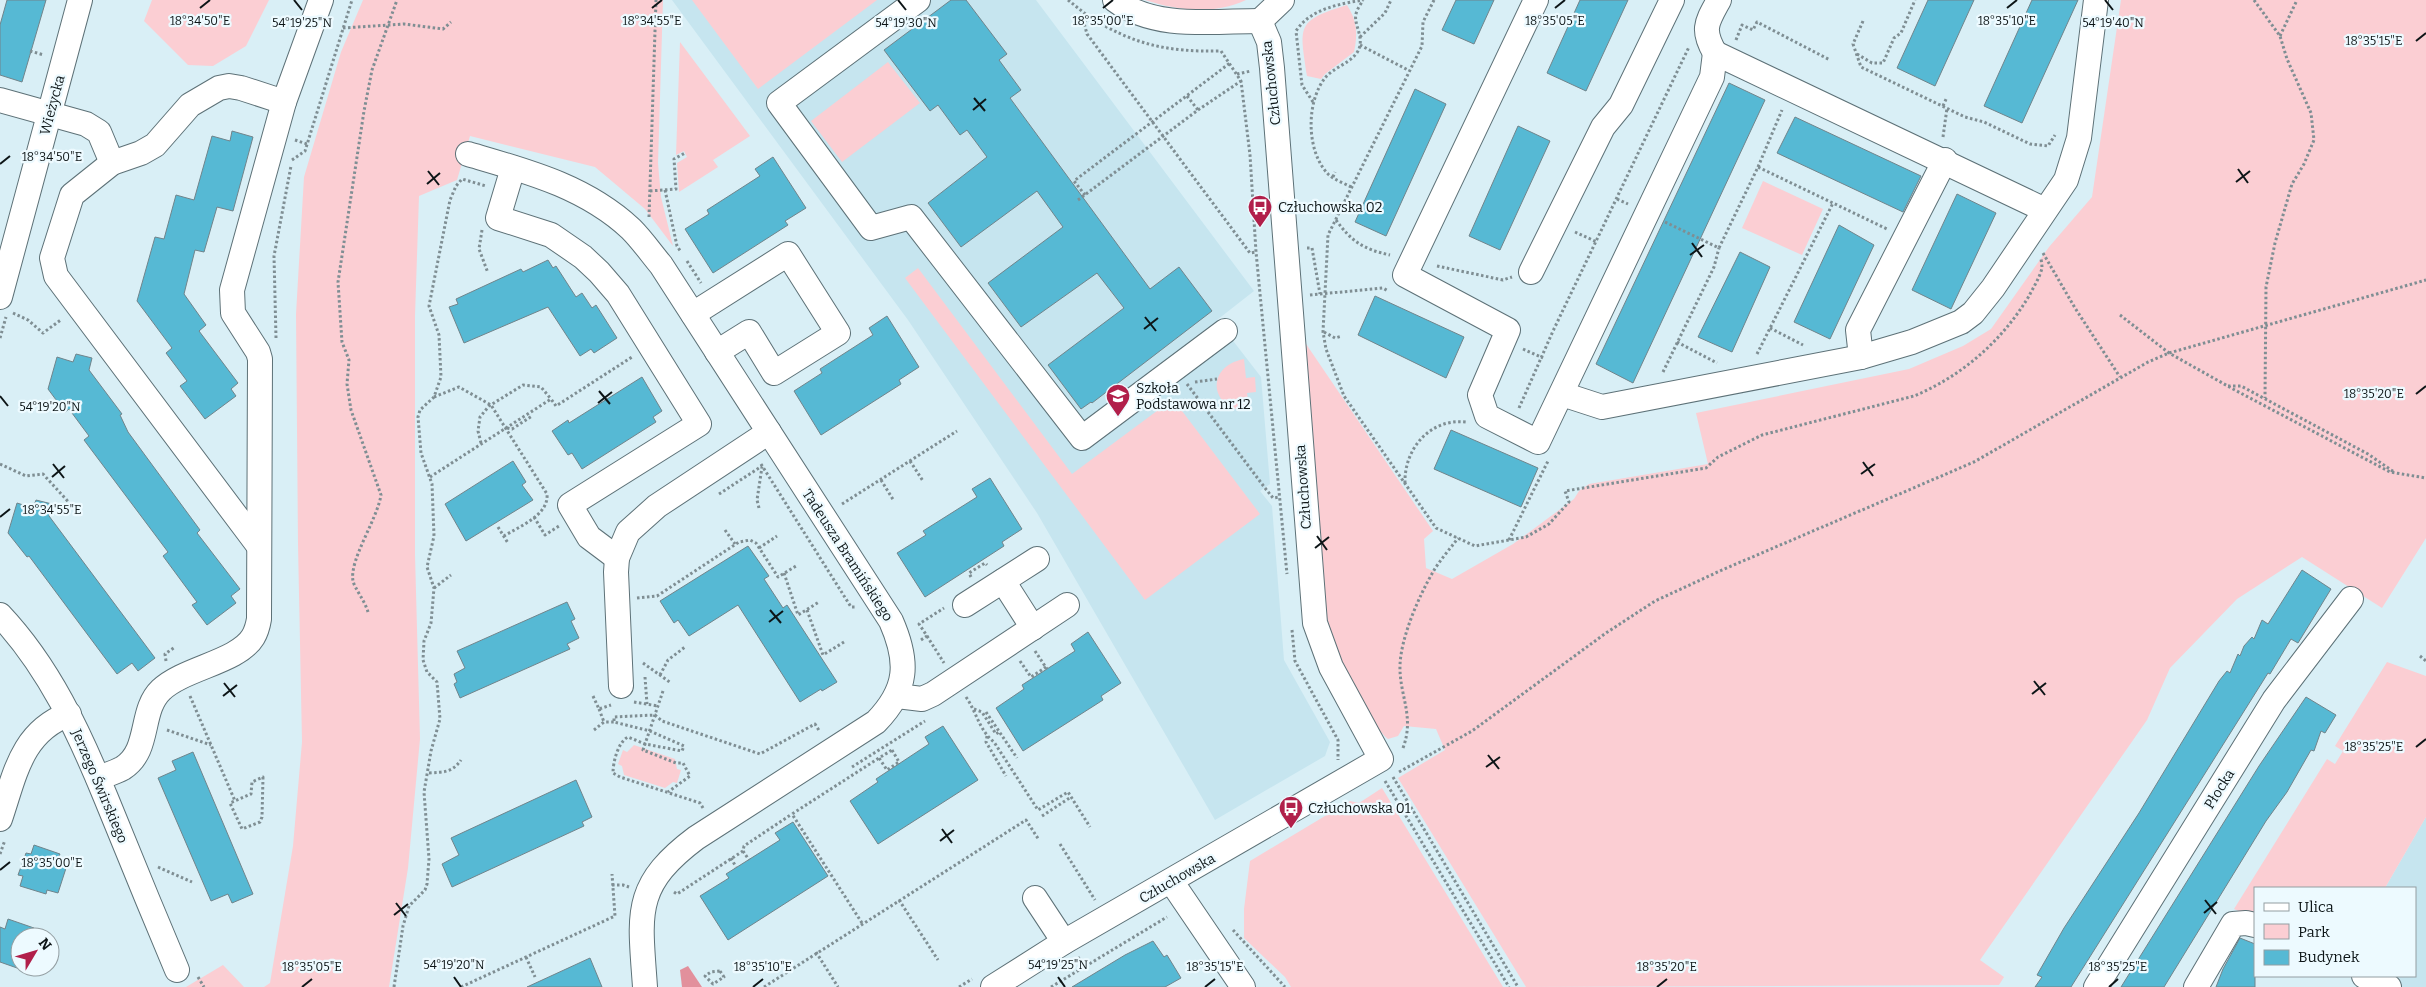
<svg xmlns="http://www.w3.org/2000/svg" width="2426" height="987" font-family="Bitter,serif">
<rect width="100%" height="100%" fill="#d9eff6"/>
<!-- built -->
<g fill="#c6e5ef">
<polygon points="672,0 1036,0 1254,291 1217,320 1261,377 1270,484 1260,491 1272,506 1284,660 1330,742 1325,756 1215,820 1037,513 908,320"/>
<polygon points="2426,817 2426,987 2402,987 2378,976 2415,976 2415,888 2385,888"/>
</g>
<!-- green -->
<g fill="#fbced3">
<polygon points="152,0 269,0 246,46 213,66 188,65 144,21"/>
<polygon points="363,0 663,0 658,163 661,197 673,246 645,209 595,167 470,136 457,180 419,196 415,316 415,555 420,739 408,868 389,987 264,987 270,983 293,846 302,742 298,544 296,314 304,177 341,52"/>
<polygon points="692,0 877,0 758,89"/>
<path d="M 1145,0 L 1246,0 C 1213,15 1179,11 1145,0 Z"/>
<path d="M 2121,0 L 2426,0 L 2426,538 L 2382,608 L 2302,557 L 2237,599 L 2170,668 L 2147,720 L 1980,960 L 2004,977 L 1999,985 L 1526,987 L 1398,778 L 1445,750 L 1436,729 L 1404,726 L 1398,736 L 1388,739 C 1362,716 1331,643 1325,608 L 1302,338 L 1433,531 L 1424,539 L 1426,568 L 1452,579 L 1513,544 L 1574,499 L 1579,491 L 1589,484 L 1708,464 L 1696,413 L 1909,369 L 1963,346 L 1991,329 L 2049,247 L 2092,197 Z"/>
<path d="M 1347,5 C 1357,20 1358,35 1354,52 L 1325,74 L 1321,79 L 1307,76 C 1300,26 1295,21 1347,5 Z"/>
<polygon points="680,42 750,136 713,160 718,167 679,192 677,163 687,157 684,151 676,155"/>
<polygon points="888,62 920,103 842,162 811,121"/>
<polygon points="1763,181 1823,209 1802,255 1742,228"/>
<polygon points="918,268 1072,474 1173,399 1260,514 1145,600 905,278"/>
<path d="M 1244,359 L 1246,378 L 1255,377 L 1256,392 L 1247,393 L 1250,411 C 1211,412 1203,367 1244,359 Z"/>
<polygon points="2387,662 2426,676 2426,817 2385,888 2255,888 2255,918 2234,909 2327,759 2335,764 2343,751 2335,746"/>
<polygon points="634,745 675,759 677,769 681,770 677,783 673,782 665,788 624,775 622,766 618,764 623,750 627,752"/>
<polygon points="1382,788 1503,987 1291,987 1285,977 1244,938 1244,909 1250,861 1350,801 1359,803"/>
<polygon points="223,965 244,987 186,987"/>
</g>
<!-- water -->
<polygon fill="#e2909c" points="688,966 702,987 682,987 680,970"/>
<!-- building -->
<g fill="#56b9d4" stroke="#70848b">
<polygon points="7,0 46,0 22,82 0,75 0,25"/>
<polygon points="951,0 966,0 1007,54 999,60 1021,90 1010,98 1150,289 1179,267 1212,311 1092,403 1091,402 1081,409 1048,365 1124,308 1097,273 1021,327 988,283 1063,227 1037,191 961,247 928,203 987,157 967,130 960,135 938,105 930,111 884,50"/>
<polygon points="1456,0 1494,0 1474,44 1442,30"/>
<polygon points="1580,0 1628,0 1586,91 1547,73"/>
<polygon points="1928,0 1974,0 1935,86 1897,68"/>
<polygon points="2032,0 2078,0 2022,123 1984,106"/>
<polygon points="1729,83 1765,100 1633,383 1596,364"/>
<polygon points="1415,89 1446,104 1386,236 1355,222"/>
<polygon points="1795,117 1921,176 1903,212 1777,153"/>
<polygon points="1518,126 1550,141 1500,250 1469,236"/>
<polygon points="232,131 253,137 233,211 217,207 204,252 195,250 184,294 206,325 199,331 238,383 231,389 236,396 205,419 180,386 187,381 166,353 172,348 137,301 155,237 164,239 176,195 194,200 212,136 230,141"/>
<polygon points="773,157 806,208 785,221 788,225 713,273 685,229 709,214 707,210 760,176 755,169"/>
<polygon points="1957,194 1996,213 1951,309 1912,290"/>
<polygon points="1839,225 1874,245 1830,339 1794,322"/>
<polygon points="1740,252 1770,267 1732,352 1698,337"/>
<polygon points="548,260 553,268 556,266 576,297 582,293 592,308 596,305 617,338 594,353 591,349 580,356 548,307 464,343 449,307 458,304 456,299 521,269 523,272"/>
<polygon points="1375,296 1464,337 1446,378 1358,335"/>
<polygon points="887,316 919,367 899,380 901,384 821,435 794,391 822,373 820,369 873,335 869,328"/>
<polygon points="76,354 92,358 89,370 122,414 120,415 128,432 200,530 197,533 240,589 231,596 236,603 207,625 192,605 197,602 163,556 168,552 84,440 89,436 69,409 65,412 48,389 57,357 73,362"/>
<polygon points="642,377 662,411 653,417 656,422 582,469 572,453 568,455 552,431 568,420 569,423"/>
<polygon points="1451,430 1538,468 1521,507 1434,469"/>
<polygon points="513,461 526,482 522,485 533,500 466,541 445,504"/>
<polygon points="990,478 1022,529 1002,542 1004,546 925,597 897,553 926,535 923,531 977,497 972,489"/>
<polygon points="36,500 52,504 49,516 155,658 138,671 132,663 117,674 29,556 27,557 8,533 17,503 33,508"/>
<polygon points="748,546 769,576 764,579 783,608 787,605 837,682 822,691 821,689 800,702 738,605 689,636 678,620 674,623 660,601"/>
<polygon points="2302,570 2331,589 2298,643 2291,639 2270,674 2268,673 2071,987 2035,987 2042,977 2037,975 2064,928 2139,813 2219,681 2227,671 2230,673 2238,654 2240,656 2244,646 2252,637 2254,639 2262,620 2268,624"/>
<polygon points="567,602 575,619 571,621 579,638 567,644 570,649 460,698 454,684 457,682 454,674 465,668 457,651"/>
<polygon points="1088,632 1121,683 1101,696 1103,700 1023,751 996,708 1024,689 1022,685 1075,651 1071,644"/>
<polygon points="2306,697 2336,715 2325,733 2321,731 2314,751 2311,750 2287,792 2266,821 2164,987 2121,987 2259,766"/>
<polygon points="943,726 978,780 878,844 850,801 878,782 876,779 929,744 925,737"/>
<polygon points="193,752 253,894 232,903 228,894 211,901 158,778 176,770 172,761"/>
<polygon points="576,780 592,817 582,822 584,826 452,887 442,864 459,855 451,838"/>
<polygon points="793,822 828,876 728,940 700,896 729,878 726,874 780,840 775,833"/>
<polygon points="34,845 60,854 58,858 68,862 58,893 47,890 46,894 20,886 23,876 18,875 26,853 31,854"/>
<polygon points="8,919 34,928 33,933 43,936 20,937 20,969 0,962 0,927 5,929"/>
<polygon points="2240,938 2255,944 2255,987 2216,987 2223,969"/>
<polygon points="1153,941 1164,957 1167,955 1181,978 1165,987 1072,987 1125,955"/>
<polygon points="590,958 602,987 527,987"/>
</g>
<g fill="none" stroke-linecap="round" stroke-linejoin="round">
<defs>
<g id="minor">
<polyline points="918,0 779,103 871,228 911,217 1082,438 1225,331"/>
<path d="M 1115,0 C 1155,30 1213,21 1260,21"/>
<polyline points="1536,0 1405,275 1508,330 1480,395 1487,416 1538,442 1712,77 1715,53 2045,210"/>
<polyline points="1260,21 1282,0"/>
<path d="M 1715,53 C 1701,29 1707,22 1719,0"/>
<polyline points="0,100 86,124 99,132 112,163"/>
<path d="M 468,154 C 526,171 585,186 631,229 C 642,240 651,253 661,265 L 891,621 C 909,662 908,689 876,722 L 696,838 C 632,886 640,914 645,987"/>
<polyline points="513,168 498,218 551,235 583,257 599,272 618,294 699,424 570,505 589,537 617,558"/>
<polyline points="1531,272 1603,127 1621,105 1672,0"/>
<polyline points="0,297 80,0"/>
<polyline points="693,314 788,254 838,333 774,373 749,332 717,352"/>
<polyline points="1861,357 1858,330 1945,160"/>
<polyline points="1562,394 1602,407 1861,357 1912,342 1961,322 1973,313 1993,288 2066,180 2079,138 2096,0"/>
<polyline points="258,545 56,276 52,258 72,195 112,163 141,153 155,145 190,105 219,88 229,86 241,88 284,102"/>
<polyline points="1003,581 1033,628"/>
<polyline points="965,605 1037,559"/>
<path d="M 0,615 C 49,667 79,732 106,798 C 129,855 153,913 177,970"/>
<polyline points="621,686 616,572 617,558 628,532 657,506 769,432"/>
<polyline points="897,696 922,699 933,694 1067,605"/>
<path d="M 98,778 C 106,775 116,772 123,768 C 151,750 139,711 161,690 C 184,668 238,662 253,637 C 256,632 258,625 259,619 L 260,359 L 258,352 L 233,313 L 232,290 L 284,102 L 321,0"/>
<path d="M 0,819 C 15,775 21,732 69,714"/>
<polyline points="1171,881 1243,987"/>
<polyline points="1035,898 1064,942"/>
<polyline points="2364,976 2389,987"/>
<polyline points="993,987 1064,942 1381,759 1331,667 1315,623 1272,68 1269,42 1260,21"/>
<polyline points="2096,987 2274,700 2351,599"/>
<polyline points="2196,987 2233,924 2246,923 2255,925"/>
</g>
</defs>
<!-- minor casing -->
<use href="#minor" stroke="#5d7177" stroke-width="26"/>
<!-- path -->
<g stroke="#7f8e93" stroke-width="3" stroke-dasharray="2.5 2.5" stroke-linecap="butt">
<polyline points="1068,0 1088,16 1084,23 1087,34 1250,253 1256,252"/>
<path d="M 1434,0 L 1423,22 L 1422,46 L 1328,235 L 1323,332 L 1326,349 L 1344,396 L 1436,528 L 1475,546 L 1526,537 L 1549,524 L 1569,502 L 1565,491 L 1706,468 L 1718,457 L 1762,435 L 1914,396 C 1962,376 2002,341 2029,296 C 2033,288 2040,277 2042,268 C 2042,264 2041,260 2041,257"/>
<polyline points="2254,0 2280,36 2287,59 2311,113 2314,140 2304,164 2292,184 2275,243 2266,287 2265,398"/>
<path d="M 1088,16 C 1134,45 1167,52 1221,51 L 1241,81 L 1250,155 L 1256,252 L 1287,574"/>
<polyline points="1863,21 1853,44 1861,67 1965,117 1984,122 2030,144 2048,146 2055,135"/>
<polyline points="343,28 404,24 443,29 451,22"/>
<polyline points="2280,36 2297,0"/>
<polyline points="1360,37 1385,13 1391,0"/>
<polyline points="1736,40 1742,25 1753,30 1757,22 1830,60"/>
<polyline points="1360,45 1408,70"/>
<polyline points="30,51 44,55"/>
<polyline points="1857,54 1872,63 1883,63 1894,38 1901,33 1915,0"/>
<polyline points="1237,74 1251,71"/>
<polyline points="1187,96 1198,110"/>
<path d="M 1313,102 L 1302,85 L 1296,31 C 1310,9 1339,4 1363,0"/>
<polyline points="1943,106 1947,97"/>
<polyline points="1943,137 1947,108"/>
<polyline points="295,140 307,144"/>
<polyline points="292,160 305,151 352,0"/>
<polyline points="1758,167 1782,110"/>
<polyline points="1333,177 1335,172"/>
<path d="M 1351,187 C 1344,183 1334,180 1328,174 C 1306,151 1306,102 1325,78 C 1333,68 1348,64 1356,54 C 1367,40 1353,25 1356,14 C 1357,9 1361,4 1363,0"/>
<polyline points="665,190 677,246 681,252"/>
<polyline points="650,191 676,189 674,159 685,153"/>
<polyline points="1085,195 1074,181 1230,63"/>
<polyline points="1617,199 1628,204"/>
<polyline points="1078,200 1198,110 1241,81"/>
<polyline points="649,217 656,0"/>
<path d="M 1336,220 C 1352,242 1363,249 1390,255"/>
<polyline points="1665,222 1719,248 1758,167 1887,229"/>
<polyline points="482,230 479,249 488,273"/>
<polyline points="1575,232 1597,242"/>
<polyline points="1307,248 1312,248 1320,294"/>
<polyline points="2043,253 2075,308 2120,377"/>
<polyline points="687,261 701,283"/>
<polyline points="1437,266 1503,280 1512,277"/>
<polyline points="1310,295 1383,288 1388,291"/>
<polyline points="13,313 28,320 43,333 62,319"/>
<polyline points="2120,315 2169,353 2233,389 2390,472 2426,478"/>
<polyline points="1770,328 1803,345"/>
<polyline points="1324,332 1335,338 1342,336"/>
<polyline points="0,338 6,317"/>
<polyline points="276,338 274,256 291,166"/>
<polyline points="1677,342 1717,363"/>
<polyline points="1523,349 1543,358"/>
<polyline points="1757,354 1833,203"/>
<polyline points="1663,372 1714,267 1719,248"/>
<polyline points="1195,382 1217,379"/>
<polyline points="1187,384 1265,488 1273,498 1280,497"/>
<polyline points="2228,386 2241,386 2368,454 2394,472"/>
<path d="M 434,397 L 459,387 L 491,405 L 547,494 C 549,515 520,526 504,536"/>
<polyline points="1519,408 1553,331 1689,47"/>
<polyline points="507,428 512,429 532,416"/>
<polyline points="481,443 478,431 480,417 489,406 523,385 541,387 551,399"/>
<polyline points="910,461 923,481"/>
<polyline points="0,464 26,476 43,474 74,508"/>
<polyline points="761,464 851,607 856,607"/>
<polyline points="430,477 551,399 556,406 632,357"/>
<polyline points="881,480 894,501"/>
<path d="M 1405,483 C 1404,449 1430,418 1466,422"/>
<polyline points="719,494 762,466"/>
<polyline points="842,504 957,431"/>
<polyline points="759,508 757,500 762,467"/>
<polyline points="534,517 545,535 559,526"/>
<polyline points="498,527 508,543"/>
<polyline points="725,530 735,544"/>
<polyline points="1509,540 1548,461"/>
<polyline points="759,548 777,536"/>
<polyline points="784,573 798,615 819,602"/>
<polyline points="971,577 969,573 985,563 987,565"/>
<polyline points="434,588 451,575"/>
<polyline points="637,598 657,596 739,542 750,540 756,543 778,577 796,566"/>
<polyline points="807,610 823,655 844,642"/>
<path d="M 368,612 C 365,601 355,589 353,581 C 349,560 377,520 381,495 L 351,410 L 347,384 L 349,360 L 342,342 L 338,282 L 364,111 L 372,70 L 397,0"/>
<polyline points="1292,630 1295,661 1338,740 1338,760"/>
<polyline points="927,636 944,663"/>
<polyline points="921,640 927,636 919,624 944,608"/>
<polyline points="1035,651 1047,669"/>
<polyline points="2420,656 2426,661"/>
<polyline points="166,661 165,654 175,647"/>
<polyline points="1020,661 1031,677 1046,667"/>
<polyline points="643,663 671,683"/>
<polyline points="660,675 668,660 685,647"/>
<polyline points="645,677 647,704"/>
<polyline points="663,691 643,750 676,763 683,763 690,776 668,792"/>
<polyline points="190,696 235,801"/>
<polyline points="593,696 599,709 611,705"/>
<path d="M 966,697 C 977,713 979,730 994,742 L 1038,810 L 1068,792 L 1090,827"/>
<polyline points="634,702 658,706"/>
<polyline points="599,709 604,722"/>
<polyline points="974,709 982,712 996,734 999,732"/>
<polyline points="986,712 1017,758"/>
<polyline points="167,730 211,745"/>
<polyline points="594,730 604,722 614,722"/>
<polyline points="987,736 986,742 1006,776"/>
<path d="M 1403,748 C 1415,716 1399,695 1400,665 C 1401,637 1419,596 1433,572 C 1440,560 1450,549 1458,538"/>
<polygon points="892,750 899,762 887,770 879,758"/>
<polyline points="852,767 925,721"/>
<polyline points="1399,772 1472,731 1606,633 1655,601 1722,570 1974,462 2148,362 2169,353 2426,280"/>
<path d="M 429,773 C 443,772 452,773 461,760"/>
<polygon points="263,777 262,817 260,822 242,829 230,803 251,794 252,782"/>
<polyline points="1393,777 1518,987"/>
<polyline points="1385,781 1509,987"/>
<path d="M 703,808 L 700,803 L 620,777 L 613,773 C 613,762 618,742 628,737 L 645,744 L 682,751 L 684,746 L 650,731 L 614,722 L 614,717 L 655,715 L 662,721 L 760,754 L 815,724 L 820,732"/>
<polyline points="1042,816 1071,797"/>
<polyline points="1060,844 1095,900"/>
<polyline points="743,851 749,860"/>
<polyline points="0,854 5,840"/>
<polyline points="731,858 736,867"/>
<polyline points="158,867 192,882"/>
<polyline points="612,885 623,885 629,887"/>
<polyline points="674,892 677,894 743,851 744,846 792,814"/>
<polyline points="899,900 938,960"/>
<polyline points="862,923 792,814 879,758"/>
<polyline points="1233,930 1285,987"/>
<polyline points="816,952 838,987"/>
<polyline points="526,957 535,977"/>
<polyline points="1078,957 1084,967"/>
<polygon points="720,971 724,977 713,984 705,976 711,972"/>
<polyline points="198,977 204,987"/>
<polyline points="394,987 403,926 409,906 425,890 427,884 429,859 424,792 431,751 440,719 437,682 427,672 423,660 424,641 431,623 434,588 427,567 434,536 432,484 421,453 418,417 420,410 434,397 441,377 439,335 429,306 450,200 456,186 462,179 486,186"/>
<polyline points="461,987 615,916 612,874"/>
<polyline points="764,987 1026,820 1039,840"/>
<polyline points="959,987 972,979"/>
<polyline points="1051,987 1167,917"/>
</g>
<!-- minor -->
<use href="#minor" stroke="#fff" stroke-width="24"/>
</g>
<!-- ticks -->
<path fill="none" stroke="#0d1517" stroke-width="2" d="M 294,0 L 302,10M 898,0 L 906,10M 2105,0 L 2113,10M 200,8 L 210,0M 652,8 L 662,0M 1103,8 L 1113,0M 1555,8 L 1565,0M 2007,8 L 2017,0M 2416,41 L 2426,33M 974,98 L 985,111M 973,110 L 986,99M 0,164 L 10,156M 2238,169 L 2248,183M 428,171 L 439,185M 2236,182 L 2250,171M 427,184 L 440,173M 1692,243 L 1702,257M 1690,255 L 1704,245M 1145,317 L 1156,331M 1144,329 L 1158,318M 599,391 L 610,404M 2416,394 L 2426,386M 0,396 L 8,406M 598,403 L 612,392M 1863,462 L 1873,476M 53,464 L 64,478M 1861,474 L 1875,464M 52,477 L 65,466M 0,517 L 10,509M 1317,536 L 1327,550M 1315,548 L 1329,537M 770,610 L 781,623M 769,622 L 783,611M 2034,681 L 2045,695M 224,683 L 235,697M 2032,694 L 2046,683M 223,696 L 237,685M 2416,747 L 2426,739M 1488,755 L 1499,769M 1486,767 L 1500,757M 942,829 L 952,843M 940,841 L 954,830M 0,870 L 10,862M 2205,900 L 2216,914M 396,903 L 406,916M 2204,913 L 2217,902M 394,915 L 408,904M 454,977 L 461,987M 1058,977 L 1065,987M 302,987 L 312,979M 753,987 L 763,979M 1205,987 L 1215,979M 1657,987 L 1667,979M 2109,987 L 2118,979"/>
<!-- icons -->
<defs>
<symbol id="bus-pin" viewBox="-11 -11 22 30"><path d="M0 17L-7.5 6A9.5 9.5 0 1 1 7.5 6Z" fill="#b11f4a" stroke="#edfaff"/><path d="M-5-6H5V4H4V6H2V4H-2V6H-4V4H-5ZM-3.5-4V0h7V-4ZM-3.5 1.2v1.5H-2V1.2ZM2 1.2v1.5H3.5V1.2Z" fill="#fff"/></symbol>
<symbol id="school-pin" viewBox="-11 -11 22 30"><path d="M0 17L-7.5 6A9.5 9.5 0 1 1 7.5 6Z" fill="#b11f4a" stroke="#edfaff"/><path d="M0-5L7-2L0 1L-7-2ZM-4 1L0 2.5L4 1V4Q0 6-4 4Z" fill="#fff"/></symbol>
</defs>
<g fill-rule="evenodd">
<use href="#bus-pin" x="1246" y="193" width="28" height="38"/>
<use href="#school-pin" x="1104" y="382" width="28" height="38"/>
<use href="#bus-pin" x="1277" y="794" width="28" height="38"/>
</g>
<g text-anchor="middle" stroke-width="4.5" stroke-linejoin="round" paint-order="stroke">
<!-- street labels -->
<g font-size="14" fill="#0d1517" stroke="#edfaff">
<text transform="translate(1271 83) rotate(-96)" y="5">Człuchowska</text>
<text transform="translate(52 105) rotate(-75)" y="5">Wieżycka</text>
<text transform="translate(1303 487) rotate(-94)" y="5">Człuchowska</text>
<text transform="translate(848 555) rotate(57)" y="5">Tadeusza Bramińskiego</text>
<text transform="translate(100 786) rotate(67)" y="5">Jerzego Świrskiego</text>
<text transform="translate(2219 789) rotate(-58)" y="5">Płocka</text>
<text transform="translate(1177 878) rotate(-30)" y="5">Człuchowska</text>
</g>
<!-- poi labels -->
<g font-size="14" fill="#0d1517" stroke="#edfaff" text-anchor="start">
<text x="1278" y="212">Człuchowska 02</text>
<text x="1136" y="393">Szkoła<tspan x="1136" dy="16">Podstawowa nr 12</tspan></text>
<text x="1308" y="813">Człuchowska 01</text>
</g>
</g>
<g font-size="12" text-anchor="middle" fill="#0d1517" stroke="#edfaff" stroke-width="4.5" stroke-linejoin="round" paint-order="stroke">
<text x="200" y="25">18°34'50"E</text>
<text x="652" y="25">18°34'55"E</text>
<text x="1103" y="25">18°35'00"E</text>
<text x="1555" y="25">18°35'05"E</text>
<text x="2007" y="25">18°35'10"E</text>
<text x="302" y="27">54°19'25"N</text>
<text x="2113" y="27">54°19'40"N</text>
<text x="906" y="27">54°19'30"N</text>
<text x="2374" y="45">18°35'15"E</text>
<text x="52" y="161">18°34'50"E</text>
<text x="2374" y="398">18°35'20"E</text>
<text x="50" y="411">54°19'20"N</text>
<text x="52" y="514">18°34'55"E</text>
<text x="2374" y="751">18°35'25"E</text>
<text x="52" y="867">18°35'00"E</text>
<text x="454" y="969">54°19'20"N</text>
<text x="1058" y="969">54°19'25"N</text>
<text x="312" y="971">18°35'05"E</text>
<text x="763" y="971">18°35'10"E</text>
<text x="1215" y="971">18°35'15"E</text>
<text x="1667" y="971">18°35'20"E</text>
<text x="2118" y="971">18°35'25"E</text>
</g>
<!-- legend -->
<rect x="2254" y="887" width="162" height="90" fill="#edfaff" stroke="#939ea2"/>
<rect x="2264" y="903" width="25" height="8" fill="#ffffff" stroke="#939ea2"/>
<text x="2298" y="912" font-size="15" fill="#0d1517">Ulica</text>
<rect x="2264" y="924" width="25" height="15" fill="#fbced3" stroke="#939ea2"/>
<text x="2298" y="937" font-size="15" fill="#0d1517">Park</text>
<rect x="2264" y="950" width="25" height="15" fill="#56b9d4" stroke="#939ea2"/>
<text x="2298" y="962" font-size="15" fill="#0d1517">Budynek</text>
<!-- north arrow -->
<g transform="translate(35 952) rotate(52)"><circle r="24" fill="#edfaff" stroke="#939ea2"/>
<path d="M0-4L9 19L0 12L-9 19Z" fill="#b11f4a"/>
<text y="-8" font-size="14" font-weight="bold" text-anchor="middle" fill="#0d1517">N</text>
</g>
</svg>
